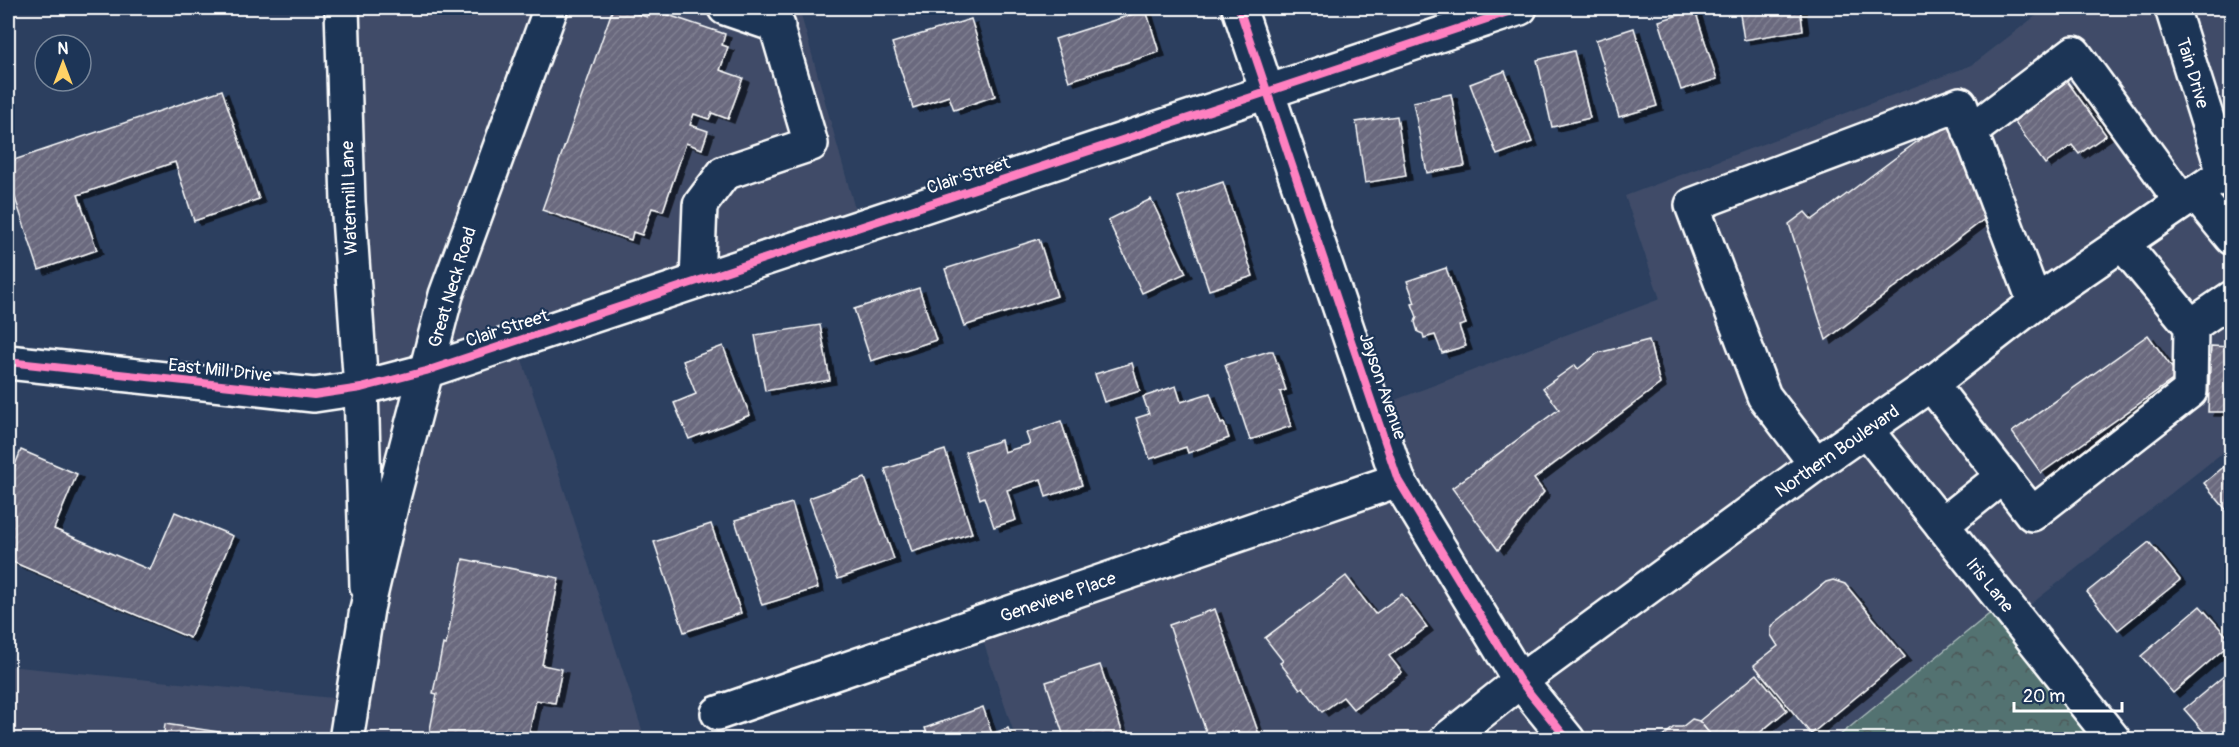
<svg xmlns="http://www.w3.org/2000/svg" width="2239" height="747" font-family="Pangolin,sans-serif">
<defs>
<pattern id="forest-crowns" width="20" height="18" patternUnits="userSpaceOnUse" patternTransform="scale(1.5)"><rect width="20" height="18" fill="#527271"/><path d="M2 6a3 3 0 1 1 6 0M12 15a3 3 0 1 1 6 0" fill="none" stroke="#4e5959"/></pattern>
<pattern id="building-hatch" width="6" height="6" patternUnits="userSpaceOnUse" patternTransform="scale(1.5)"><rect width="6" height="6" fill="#6a697e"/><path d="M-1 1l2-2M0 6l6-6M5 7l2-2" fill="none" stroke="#808091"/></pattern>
<filter id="shadow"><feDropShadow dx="6" dy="4" stdDeviation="0" flood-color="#0009"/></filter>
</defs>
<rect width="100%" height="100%" fill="#2c3f5f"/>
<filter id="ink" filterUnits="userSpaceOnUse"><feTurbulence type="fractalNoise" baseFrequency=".0167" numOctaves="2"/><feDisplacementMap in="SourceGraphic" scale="12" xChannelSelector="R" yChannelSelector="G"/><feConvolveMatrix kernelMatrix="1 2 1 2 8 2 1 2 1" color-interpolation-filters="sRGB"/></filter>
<g filter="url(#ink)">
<!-- built -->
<g fill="#3f4c68">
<polygon points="342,8 799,8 860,227 516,341 645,739 8,739 8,666 353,700 360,666"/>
<polygon points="2046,8 2231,8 2231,446 2016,616 2003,602 1834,739 1016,739 979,629 1398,481 1374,408 1660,299 1625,196 1972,65"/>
</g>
<!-- forest -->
<polygon fill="url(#forest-crowns)" stroke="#a8b8b8" stroke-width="1.5" points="2004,602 2114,740 1834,740"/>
<!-- building -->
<g fill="url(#building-hatch)" stroke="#fff" stroke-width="1.5" filter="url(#shadow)">
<polygon points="613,8 620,8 647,17 650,9 725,34 722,45 728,47 720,70 743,78 728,119 712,113 709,119 694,114 690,125 708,131 702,149 686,143 663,211 652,208 642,235 633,232 631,240 542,210"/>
<polygon points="1739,8 1800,8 1803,30 1744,40"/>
<polygon points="1146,10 1159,52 1069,81 1055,39"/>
<polygon points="1695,10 1717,79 1681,90 1659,21"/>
<polygon points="971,19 995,96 954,110 949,96 913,108 892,43"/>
<polygon points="1634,28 1657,106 1619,117 1596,40"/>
<polygon points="1574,51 1590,118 1552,127 1537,60"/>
<polygon points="1505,71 1532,142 1497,155 1470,84"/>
<polygon points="2067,81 2106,135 2079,154 2072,145 2045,164 2013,120"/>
<polygon points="222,90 259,199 194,221 175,162 78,195 97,250 39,270 8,177 8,162"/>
<polygon points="1451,94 1465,166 1427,173 1413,102"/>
<polygon points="1397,116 1406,176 1365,183 1356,122"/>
<polygon points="1946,120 1954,122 1987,217 1826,340 1789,224 1805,212 1812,220"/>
<polygon points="1223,182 1253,276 1209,290 1178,197"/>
<polygon points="1151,199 1186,273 1142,293 1108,220"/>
<polygon points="1039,239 1057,296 964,326 945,269"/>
<polygon points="1446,268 1466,324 1459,326 1466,346 1442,353 1435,335 1424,338 1423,334 1418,332 1415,322 1417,317 1412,304 1415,303 1407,281"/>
<polygon points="919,288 936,340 871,361 854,309"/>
<polygon points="820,325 830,380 765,391 755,335"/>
<polygon points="2148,335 2178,376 2041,473 2012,432"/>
<polygon points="1649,340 1660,384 1534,479 1544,492 1498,550 1452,488 1559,409 1543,388 1575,365 1578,369 1598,353"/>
<polygon points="723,346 750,415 689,439 674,403 696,394 683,361"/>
<polygon points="2211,346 2232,347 2232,412 2208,412"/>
<polygon points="1269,351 1273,351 1286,390 1280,392 1291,426 1250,440 1225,365"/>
<polygon points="1132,363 1140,391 1104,402 1095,374"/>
<polygon points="1176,386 1181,402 1210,393 1221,424 1224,423 1229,438 1188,453 1186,447 1150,459 1136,418 1149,414 1143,397"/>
<polygon points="1061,421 1082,485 1046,497 1041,479 1007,490 1016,520 994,527 984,497 980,499 965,452 1001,440 1004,452 1030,444 1026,433"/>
<polygon points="21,450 77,474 54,529 150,570 175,512 233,536 190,638 8,560 8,483"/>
<polygon points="945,450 972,533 912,552 885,469"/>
<polygon points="2232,460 2232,517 2204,483"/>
<polygon points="865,478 894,559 838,579 809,498"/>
<polygon points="792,503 818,588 762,605 735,520"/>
<polygon points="711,524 741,613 684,632 654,542"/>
<polygon points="2149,542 2180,580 2118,630 2087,592"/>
<polygon points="463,559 559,578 542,665 562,669 555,703 536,700 528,740 428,740 437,694 433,693 443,644 446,645"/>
<polygon points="1346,576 1375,614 1402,594 1427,627 1389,656 1402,672 1353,709 1343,697 1322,712 1303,687 1300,689 1280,663 1283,661 1265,638"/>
<polygon points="1833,580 1845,584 1905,657 1811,734 1754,665 1778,646 1771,635 1771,629 1775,623 1826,582"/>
<polygon points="2200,606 2232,642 2173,693 2141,656"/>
<polygon points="1215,609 1261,740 1209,740 1169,625"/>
<polygon points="1100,665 1125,740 1065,740 1046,682"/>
<polygon points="2232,669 2232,740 2211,740 2184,709"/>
<polygon points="1757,674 1787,710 1751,740 1715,740 1699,721"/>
<polygon points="983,707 992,734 1008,728 1013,740 929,740 925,728"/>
<polygon points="1692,719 1699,721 1715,740 1659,740 1674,727 1682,727"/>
<polygon points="165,724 267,739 267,740 163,740"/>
</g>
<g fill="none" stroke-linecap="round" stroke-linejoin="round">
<defs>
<g id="minor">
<polyline points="342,8 348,202 361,388 367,586"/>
<polyline points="725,8 778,26"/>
<polyline points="1239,8 1398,480 1520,681 1568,740"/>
<polyline points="2172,8 2224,173"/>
<polyline points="1970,132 2074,53 2182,202"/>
<polyline points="2195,193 2232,238"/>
<polyline points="697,281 700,205 724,173 811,144 771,8"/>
<polyline points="2191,326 2232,298"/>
<polyline points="8,362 314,395 361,388 426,371 1520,8"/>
<polyline points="1931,384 2032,514 2190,391 2191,326 2122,243"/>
<polyline points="1866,430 2114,740"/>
<polyline points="1816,464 1764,396 1692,205 1960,104 2035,303"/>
<polyline points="1942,525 2003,476"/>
<polyline points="718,713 1398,480"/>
</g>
<g id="major">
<polyline points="346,740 367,609 394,494 446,295 551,8"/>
<polyline points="1446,740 1520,681 1816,464 1931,384 2035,303 2232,168"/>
</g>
</defs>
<!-- minor casing -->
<use href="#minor" stroke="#fff" stroke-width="38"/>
<!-- major casing -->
<use href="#major" stroke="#fff" stroke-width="38"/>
<!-- minor -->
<use href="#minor" stroke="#1d3557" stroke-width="33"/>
<!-- major -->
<use href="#major" stroke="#1d3557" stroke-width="33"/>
<defs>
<g id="cycleway">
<polyline points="1239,8 1398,480 1520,681 1568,740"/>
<polyline points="8,362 314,395 361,388 426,371 1520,8"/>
</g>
</defs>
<!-- cycleway casing -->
<use href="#cycleway" stroke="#1d3557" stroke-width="11"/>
<!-- cycleway -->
<use href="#cycleway" stroke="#ff80c0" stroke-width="8"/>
</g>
</g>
<g text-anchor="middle" stroke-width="4.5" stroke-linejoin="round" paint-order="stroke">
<!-- street labels -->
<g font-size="18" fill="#fff" stroke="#1d3557">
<text transform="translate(2193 73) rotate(73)" y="6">Tain Drive</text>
<text transform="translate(968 175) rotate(-18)" y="6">Clair Street</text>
<text transform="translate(349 198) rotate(-92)" y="6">Watermill Lane</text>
<text transform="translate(452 287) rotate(-73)" y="6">Great Neck Road</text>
<text transform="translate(507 328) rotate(-18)" y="6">Clair Street</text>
<text transform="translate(220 370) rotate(6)" y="6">East Mill Drive</text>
<text transform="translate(1383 386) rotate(71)" y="6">Jayson Avenue</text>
<text transform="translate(1837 451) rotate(-35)" y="6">Northern Boulevard</text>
<text transform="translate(1990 585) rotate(51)" y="6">Iris Lane</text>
<text transform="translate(1058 597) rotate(-19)" y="6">Genevieve Place</text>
</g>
</g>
<!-- margin -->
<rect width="2239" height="747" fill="none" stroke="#1d3557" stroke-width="30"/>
<rect x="15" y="15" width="2209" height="717" fill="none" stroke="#fff" stroke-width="2" filter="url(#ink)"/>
<!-- north arrow -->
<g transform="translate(63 63)"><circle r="28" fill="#1d3557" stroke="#77869a" stroke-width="1.5"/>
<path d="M0-4.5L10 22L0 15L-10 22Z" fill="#ffd166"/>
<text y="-9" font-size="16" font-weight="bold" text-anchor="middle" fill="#ffffff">N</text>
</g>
<!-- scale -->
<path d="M2014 702v9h108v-9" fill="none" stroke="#ffffff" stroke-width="3"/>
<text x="2023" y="702" font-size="18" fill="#ffffff" stroke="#1d3557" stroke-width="4.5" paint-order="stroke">20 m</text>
</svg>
